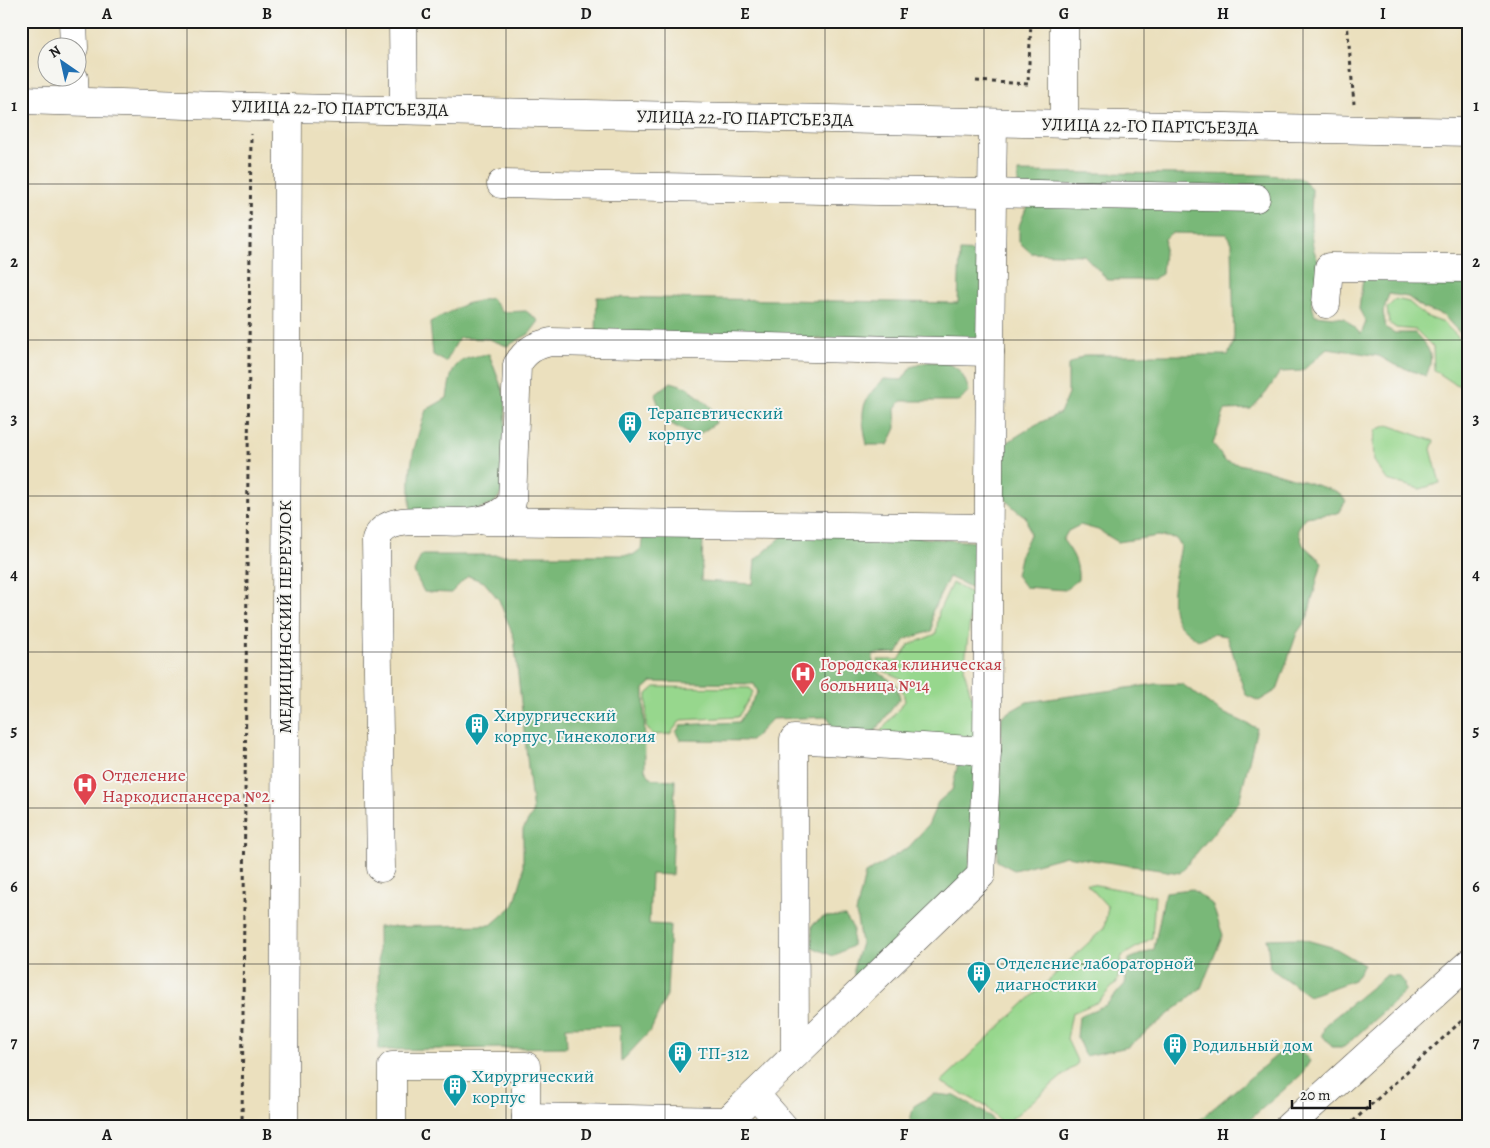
<svg xmlns="http://www.w3.org/2000/svg" width="1490" height="1148" font-family="Alegreya,serif">
<rect width="100%" height="100%" fill="#f6f6f2"/>
<filter id="ink" filterUnits="userSpaceOnUse"><feTurbulence type="fractalNoise" baseFrequency=".02" numOctaves="2"/><feDisplacementMap in="SourceGraphic" scale="10" xChannelSelector="R" yChannelSelector="G"/><feConvolveMatrix kernelMatrix="1 2 1 2 8 2 1 2 1" color-interpolation-filters="sRGB"/></filter>
<filter id="wash" filterUnits="userSpaceOnUse"><feTurbulence type="fractalNoise" baseFrequency=".0096" numOctaves="4" result="noise"/><feDisplacementMap in="SourceGraphic" scale="20" xChannelSelector="R" yChannelSelector="G"/><feGaussianBlur stdDeviation="1.12" result="paint"/><feColorMatrix in="noise" values="0 0 0 0 0 0 0 0 0 0 0 0 0 0 0 0 0 1.4 0 .05"/><feComposite in="paint" operator="in"/></filter>
<g filter="url(#wash)">
<rect width="100%" height="100%" fill="#ebe0be"/>
<!-- green -->
<g fill="#97d78d" stroke="#5a7a54">
<polygon points="1396,299 1409,302 1425,316 1444,323 1469,348 1469,389 1455,384 1434,370 1433,347 1416,330 1396,328 1389,323 1387,308"/>
<polygon points="1388,425 1434,441 1431,449 1440,483 1420,489 1387,480 1374,461 1373,442 1376,430"/>
<polygon points="952,583 973,594 964,670 971,695 983,708 979,743 877,736 905,701 900,678 879,669 878,660 899,660 909,645 936,634 939,611"/>
<polygon points="655,687 750,688 753,692 738,717 681,720 670,734 653,735 646,727 647,694"/>
<polygon points="1086,883 1155,896 1152,938 1122,956 1117,982 1098,1002 1072,1013 1067,1039 1078,1063 1003,1126 987,1107 941,1082 1104,928 1108,907"/>
</g>
<!-- forest -->
<g fill="#79b878" stroke="#4a6a4a">
<path d="M 1018,172 L 1268,175 L 1300,178 L 1312,189 C 1312,215 1306,247 1323,268 L 1311,303 L 1315,315 L 1344,318 L 1361,334 L 1366,322 L 1359,309 L 1363,278 L 1469,278 L 1469,343 L 1444,316 L 1423,308 L 1408,297 L 1389,294 L 1383,312 L 1386,328 L 1395,333 L 1415,333 C 1430,349 1435,355 1426,376 L 1393,364 L 1379,356 L 1328,348 L 1302,371 L 1280,372 L 1266,393 L 1251,409 L 1225,410 L 1213,444 L 1225,461 L 1270,471 L 1316,485 L 1338,492 L 1346,501 L 1338,513 L 1305,517 L 1298,530 L 1303,545 L 1322,562 L 1307,619 L 1297,633 L 1277,690 L 1259,701 L 1246,695 C 1238,676 1235,656 1227,636 L 1213,634 L 1198,640 C 1192,635 1185,631 1180,625 C 1164,608 1178,566 1181,545 L 1175,538 L 1158,536 L 1118,542 L 1098,530 L 1080,525 L 1068,531 L 1063,540 C 1073,553 1079,563 1078,580 L 1065,590 L 1025,587 L 1016,575 L 1021,553 L 1030,535 L 1026,517 C 993,495 999,484 1000,447 L 1035,425 L 1060,413 L 1068,394 L 1068,365 L 1085,355 L 1228,355 L 1234,341 L 1232,243 L 1227,234 L 1171,233 L 1165,239 L 1162,274 L 1151,280 L 1108,280 L 1084,255 L 1031,253 L 1019,242 L 1019,226 L 1027,206 L 1018,188 Z"/>
<polygon points="960,251 985,252 983,342 596,335 597,297 958,303"/>
<polygon points="491,298 502,312 526,311 539,321 529,334 507,346 489,339 459,338 446,362 433,355 430,322 465,304"/>
<path d="M 489,354 L 506,399 L 504,490 L 494,503 L 472,511 L 411,511 C 407,469 413,449 426,410 L 447,398 C 452,364 454,359 489,354 Z"/>
<path d="M 927,362 C 952,362 961,365 969,391 L 960,401 L 901,401 L 895,409 L 896,428 L 888,445 L 867,445 C 861,413 858,403 884,379 L 902,380 L 911,367 Z"/>
<polygon points="671,382 687,387 711,407 716,423 695,437 664,420 655,395"/>
<polygon points="792,528 978,542 977,590 949,577 932,612 932,631 906,639 897,653 873,654 873,669 896,684 900,698 870,738 835,735 828,717 772,719 751,741 680,740 676,732 681,725 739,722 758,692 754,684 652,682 644,689 645,770 652,779 675,780 672,875 651,874 649,924 670,925 667,995 651,1030 621,1062 620,1026 566,1027 567,1047 379,1050 378,927 491,925 514,905 523,874 523,829 533,813 514,638 499,600 484,582 468,576 451,593 424,592 414,572 421,555 633,555 641,549 643,534 688,529 703,542 701,581 753,584 755,560"/>
<polygon points="1156,684 1182,684 1221,712 1257,728 1239,802 1180,873 1066,856 1014,870 997,861 1002,716 1027,702"/>
<polygon points="969,760 978,765 969,875 862,979 854,975 854,966 861,943 856,913 865,874 909,847 928,825 938,802 952,790 958,763"/>
<polygon points="1192,889 1212,904 1223,935 1201,988 1128,1047 1085,1056 1077,1037 1079,1016 1106,1005 1125,984 1129,959 1154,949 1165,892"/>
<polygon points="845,916 853,928 852,946 833,956 812,947 812,925 824,917"/>
<polygon points="1299,938 1335,948 1364,965 1354,980 1309,996 1270,968 1267,939"/>
<polygon points="1386,975 1398,976 1404,983 1405,992 1344,1047 1332,1047 1322,1035 1325,1025"/>
<polygon points="1297,1047 1310,1061 1301,1075 1241,1127 1191,1127 1283,1050"/>
<polygon points="934,1094 955,1096 990,1116 995,1127 908,1127 914,1106"/>
</g>
</g>
<g filter="url(#ink)">
<g fill="none" stroke-linecap="round" stroke-linejoin="round">
<defs>
<g id="minor">
<polyline points="73,21 74,48"/>
<polyline points="403,21 404,110"/>
<polyline points="74,78 75,100"/>
<polyline points="21,100 288,108 1469,132"/>
<polyline points="1064,124 1064,21"/>
<polyline points="501,184 1256,198"/>
<polyline points="1326,304 1329,267 1469,268"/>
<polyline points="485,521 989,528"/>
<path d="M 381,868 L 376,540 C 391,498 480,545 512,502 L 517,365 C 525,351 535,345 551,342 L 990,352 L 993,123"/>
<polyline points="795,1055 794,739 987,751"/>
<polyline points="755,1094 784,1127"/>
<polyline points="284,1127 288,108"/>
<polyline points="392,1127 392,1066 526,1066 526,1117"/>
<polyline points="526,1127 526,1117 727,1121 981,875 987,751 990,352"/>
<polyline points="1288,1127 1469,963"/>
</g>
</defs>
<!-- minor casing -->
<use href="#minor" stroke="#3b3934" stroke-width="29"/>
<!-- path -->
<g stroke="#3b3934" stroke-width="3" stroke-dasharray="4 4" stroke-linecap="butt">
<polyline points="1347,21 1354,104"/>
<polyline points="976,81 1028,84 1031,21"/>
<polyline points="242,1127 251,134"/>
<polyline points="1347,1127 1469,1014"/>
</g>
<!-- minor -->
<use href="#minor" stroke="#fff" stroke-width="28"/>
</g>
</g>
<!-- grid -->
<path fill="none" stroke="#1c1c1c" stroke-width="1" stroke-opacity="0.55" d="M 187,21 L 187,1127M 346,21 L 346,1127M 506,21 L 506,1127M 665,21 L 665,1127M 825,21 L 825,1127M 984,21 L 984,1127M 1144,21 L 1144,1127M 1303,21 L 1303,1127M 21,184 L 1469,184M 21,340 L 1469,340M 21,496 L 1469,496M 21,652 L 1469,652M 21,808 L 1469,808M 21,964 L 1469,964"/>
<!-- icons -->
<defs>
<symbol id="building-pin" viewBox="-11 -11 22 30"><path d="M0 17L-7.5 6A9.5 9.5 0 1 1 7.5 6Z" fill="#0f9aa8" stroke="#f6f6f2"/><path d="M-4-6H4V6H1V3H-1V6H-4ZM-2.5-4.3h1.7v1.8h-1.7ZM.8-4.3h1.7v1.8H.8ZM-2.5-1h1.7V.8h-1.7ZM.8-1h1.7V.8H.8Z" fill="#fff"/></symbol>
<symbol id="hospital-pin" viewBox="-11 -11 22 30"><path d="M0 17L-7.5 6A9.5 9.5 0 1 1 7.5 6Z" fill="#e0444e" stroke="#f6f6f2"/><path d="M-5-5h3v3.5h4V-5h3V5h-3V1.5h-4V5h-3Z" fill="#fff"/></symbol>
</defs>
<g fill-rule="evenodd">
<use href="#building-pin" x="616" y="409" width="28" height="38"/>
<use href="#hospital-pin" x="789" y="660" width="28" height="38"/>
<use href="#building-pin" x="463" y="711" width="28" height="38"/>
<use href="#hospital-pin" x="71" y="771" width="28" height="38"/>
<use href="#building-pin" x="965" y="959" width="28" height="38"/>
<use href="#building-pin" x="1161" y="1031" width="28" height="38"/>
<use href="#building-pin" x="666" y="1039" width="28" height="38"/>
<use href="#building-pin" x="441" y="1072" width="28" height="38"/>
</g>
<g text-anchor="middle" stroke-width="4" stroke-linejoin="round" paint-order="stroke">
<!-- street labels -->
<g font-size="18" fill="#1c1c1c" stroke="#f6f6f2">
<text transform="translate(340 108) rotate(1)" y="6">УЛИЦА 22-ГО ПАРТСЪЕЗДА</text>
<text transform="translate(745 118) rotate(1)" y="6">УЛИЦА 22-ГО ПАРТСЪЕЗДА</text>
<text transform="translate(1150 126) rotate(1)" y="6">УЛИЦА 22-ГО ПАРТСЪЕЗДА</text>
<text transform="translate(285 617) rotate(-90)" y="6">МЕДИЦИНСКИЙ ПЕРЕУЛОК</text>
</g>
<!-- culture labels -->
<g font-size="18" fill="#0d838f" stroke="#f6f6f2" text-anchor="start">
<text x="648" y="419">Терапевтический<tspan x="648" dy="21">корпус</tspan></text>
<text x="494" y="721">Хирургический<tspan x="494" dy="21">корпус, Гинекология</tspan></text>
<text x="996" y="969">Отделение лабораторной<tspan x="996" dy="21">диагностики</tspan></text>
<text x="1192" y="1051">Родильный дом</text>
<text x="698" y="1059">ТП-312</text>
<text x="472" y="1082">Хирургический<tspan x="472" dy="21">корпус</tspan></text>
</g>
<!-- health labels -->
<g font-size="18" fill="#be3a42" stroke="#f6f6f2" text-anchor="start">
<text x="820" y="670">Городская клиническая<tspan x="820" dy="21">больница №14</tspan></text>
<text x="102" y="781">Отделение<tspan x="102" dy="21">Наркодиспансера №2.</tspan></text>
</g>
</g>
<!-- margin -->
<rect width="1490" height="1148" fill="none" stroke="#f6f6f2" stroke-width="55"/>
<!-- north arrow -->
<g transform="translate(62 62) rotate(326)"><circle r="24" fill="#f6f6f2" stroke="#9f9f9c"/>
<path d="M0-4L9 19L0 12L-9 19Z" fill="#1f6fb2"/>
<text y="-8" font-size="14" font-weight="bold" text-anchor="middle" fill="#1c1c1c">N</text>
</g>
<!-- scale -->
<path d="M1292 1100v8h78v-8" fill="none" stroke="#1c1c1c" stroke-width="2.5"/>
<text x="1300" y="1100" font-size="15" fill="#1c1c1c" stroke="#f6f6f2" stroke-width="4" paint-order="stroke">20 m</text>
<rect x="28" y="28" width="1434" height="1092" fill="none" stroke="#1c1c1c" stroke-width="2"/>
<g font-size="16" text-anchor="middle" font-weight="bold" fill="#1c1c1c">
<text x="107" y="19">A</text>
<text x="267" y="19">B</text>
<text x="426" y="19">C</text>
<text x="586" y="19">D</text>
<text x="745" y="19">E</text>
<text x="904" y="19">F</text>
<text x="1064" y="19">G</text>
<text x="1223" y="19">H</text>
<text x="1383" y="19">I</text>
<text x="14" y="111">1</text>
<text x="1476" y="111">1</text>
<text x="14" y="267">2</text>
<text x="1476" y="267">2</text>
<text x="14" y="424">3</text>
<text x="1476" y="424">3</text>
<text x="14" y="580">4</text>
<text x="1476" y="580">4</text>
<text x="14" y="736">5</text>
<text x="1476" y="736">5</text>
<text x="14" y="892">6</text>
<text x="1476" y="892">6</text>
<text x="14" y="1048">7</text>
<text x="1476" y="1048">7</text>
<text x="107" y="1140">A</text>
<text x="267" y="1140">B</text>
<text x="426" y="1140">C</text>
<text x="586" y="1140">D</text>
<text x="745" y="1140">E</text>
<text x="904" y="1140">F</text>
<text x="1064" y="1140">G</text>
<text x="1223" y="1140">H</text>
<text x="1383" y="1140">I</text>
</g>
</svg>
